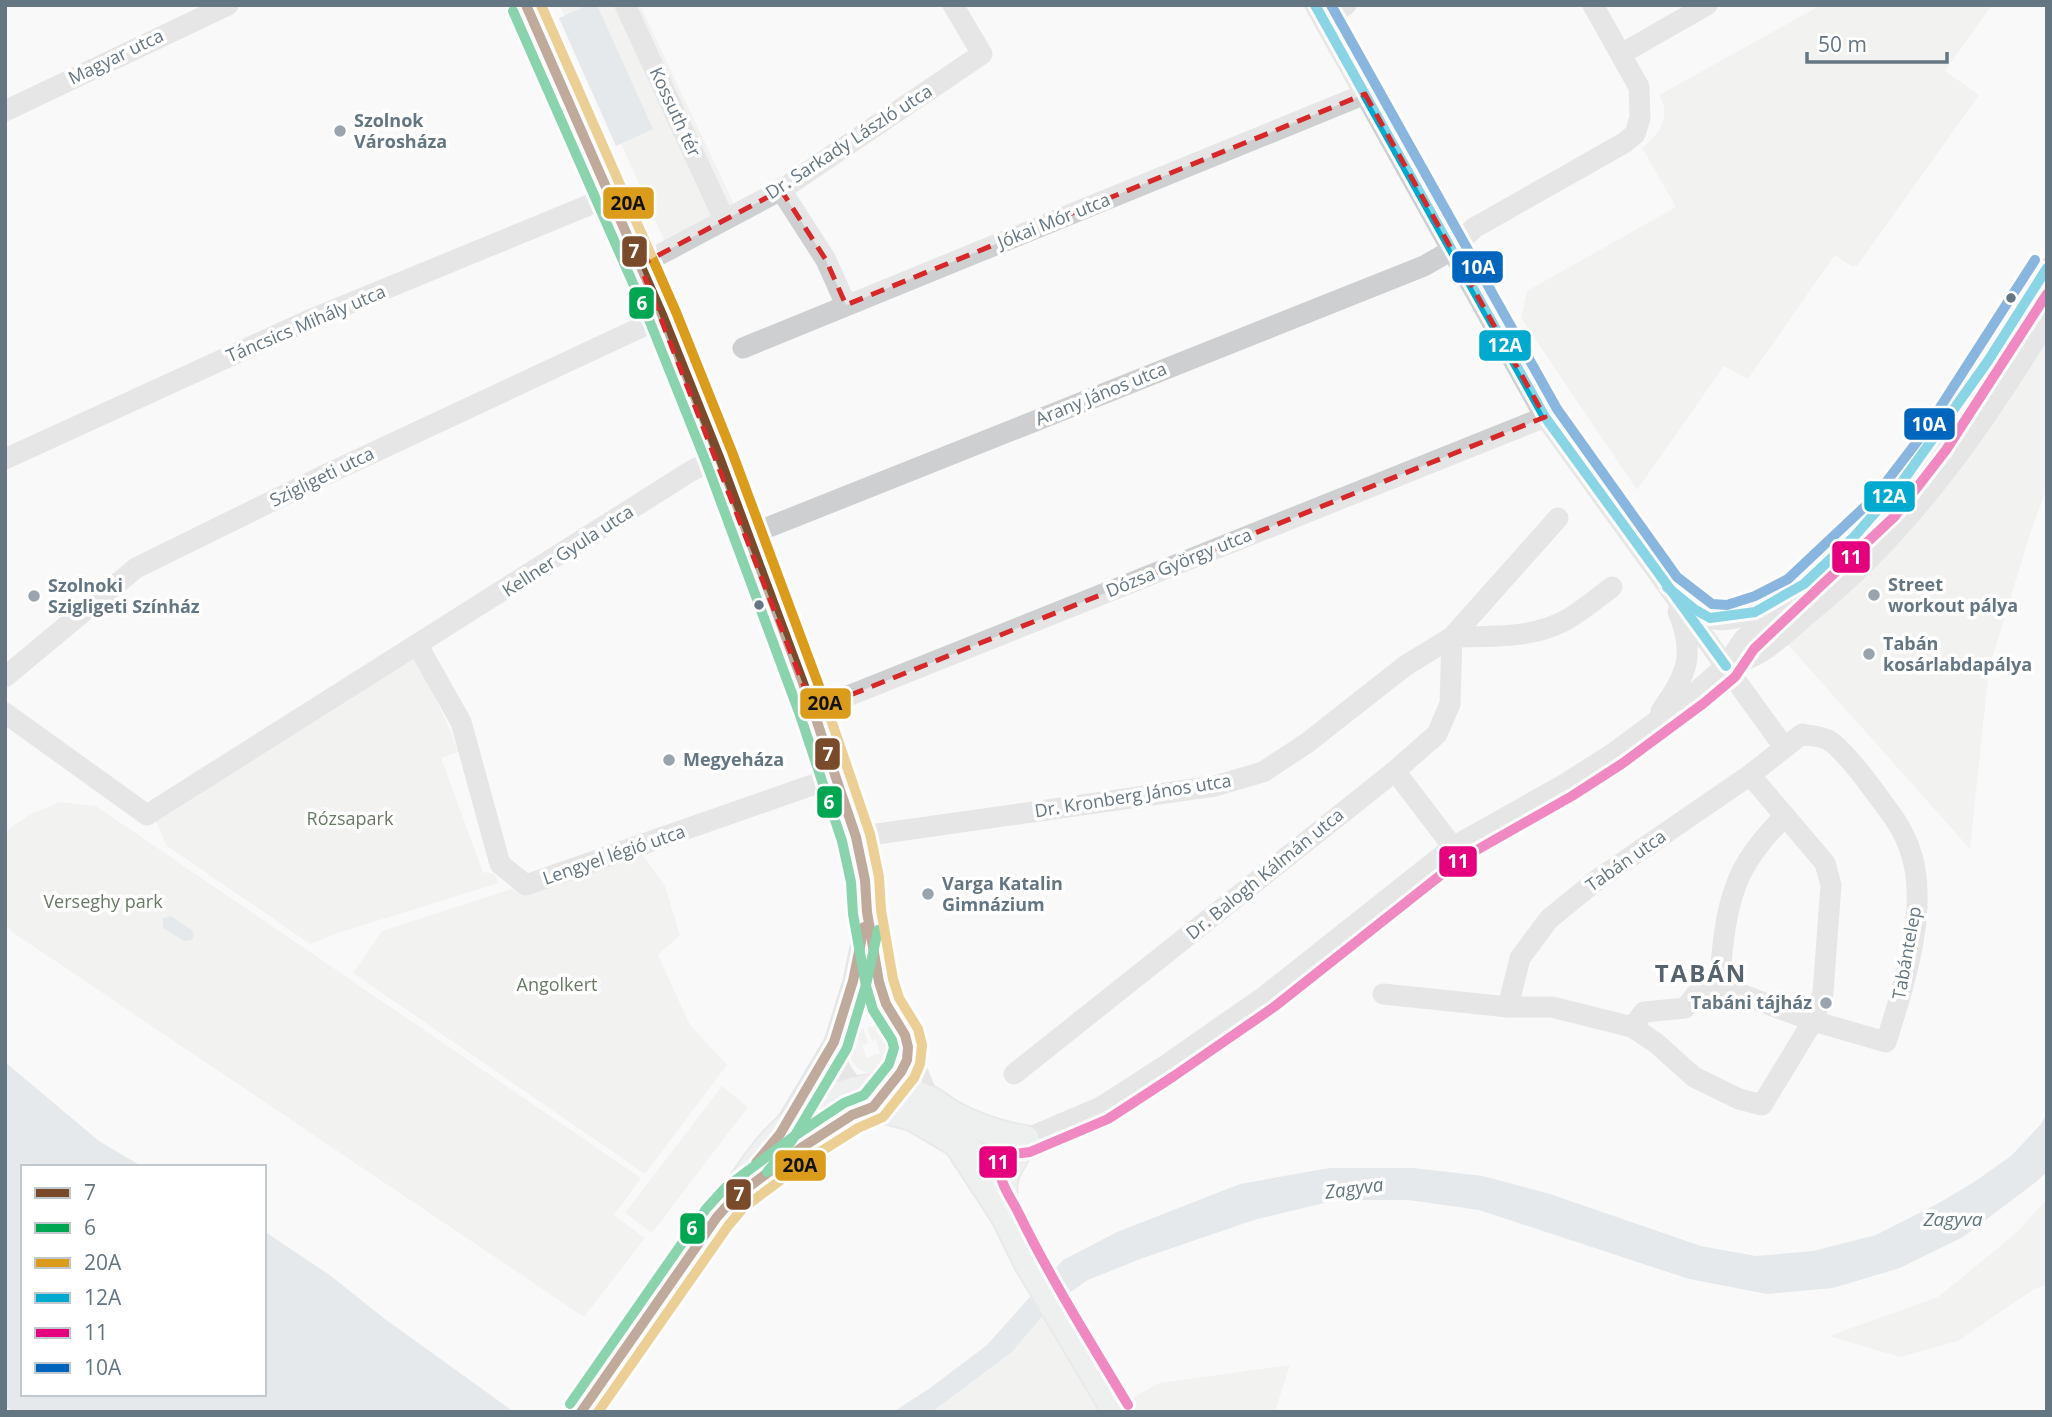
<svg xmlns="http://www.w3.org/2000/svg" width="2052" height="1417" font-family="'Open Sans',sans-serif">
<rect width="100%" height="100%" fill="#f9f9f9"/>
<!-- green -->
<g fill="#e8ebe6">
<polygon points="559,5 640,5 742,221 673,260"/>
<path d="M 1821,5 L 1992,5 L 1945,71 L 1979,95 L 1857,266 L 1851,266 L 1835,255 L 1748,379 L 1724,366 L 1637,490 L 1521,318 L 1527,291 L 1676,207 L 1642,148 C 1659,135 1672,116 1659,95 Z"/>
<polygon points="2047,321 2047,488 2030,534 1989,669 1970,849 1781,637 1871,559"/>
<polygon points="415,655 450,730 458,752 441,758 483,872 494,874 499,883 341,932 310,944 167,846 153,816"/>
<polygon points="60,802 96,806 641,1178 614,1215 645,1238 584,1317 12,932 5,924 5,832 30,814"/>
<polygon points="638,848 665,886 680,935 658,955 690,1025 727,1065 645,1174 353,973 382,931"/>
<path d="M 874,1026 C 920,1040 880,1093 855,1065 C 851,1061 849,1056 849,1050 C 848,1040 855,1033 863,1028 L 868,1043 L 862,1046 L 867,1058 L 880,1053 L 876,1040 L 872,1041 L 867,1027 Z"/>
<polygon points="722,1086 748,1107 652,1233 625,1213"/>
<polygon points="2047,1199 2047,1285 2034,1289 1958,1341 1900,1357 1829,1336 1938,1297 2015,1234"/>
<polygon points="1052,1305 1114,1408 1159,1383 1290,1365 1275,1412 932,1412 1012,1352"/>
</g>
<!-- water -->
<g fill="#ced6d9">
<polygon points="588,5 597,5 653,129 616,146 559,18"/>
<polygon points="171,916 192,930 194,936 192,940 184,941 163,928 163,918"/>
<polygon points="5,1062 99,1141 143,1167 23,1167 23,1394 264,1394 264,1231 331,1276 385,1319 514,1412 13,1412 5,1406"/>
<polygon points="2047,1113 2047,1172 2036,1182 1963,1237 1900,1268 1833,1288 1767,1294 1689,1279 1479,1210 1408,1200 1337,1200 1257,1219 1143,1258 1088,1280 1052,1305 1012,1352 932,1412 893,1412 930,1388 987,1345 1063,1260 1117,1232 1240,1184 1329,1168 1414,1168 1483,1176 1550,1194 1701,1246 1756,1256 1813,1251 1876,1235 1937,1204 1974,1182 2011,1156 2041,1124"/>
</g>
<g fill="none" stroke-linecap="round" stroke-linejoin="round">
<defs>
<g id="major">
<polyline points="958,1145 1005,1217 1027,1262 1116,1412"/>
<polyline points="749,1187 801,1148 852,1115 873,1107 912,1117 970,1151"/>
<path d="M 581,1412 L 717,1217 C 732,1200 743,1180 757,1161 C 797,1106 861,1068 928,1099 C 936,1102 943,1109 950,1113 C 975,1127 998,1135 1026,1139 C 1004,1173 1000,1176 1005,1217"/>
</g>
</defs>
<!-- major casing -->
<use href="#major" stroke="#d5d6d7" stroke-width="30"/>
<!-- minor -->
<g stroke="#cecfd0" stroke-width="21">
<polyline points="526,5 663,317 719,457 813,710 856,837 865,880 867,912 853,981 834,1042 784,1126"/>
<polyline points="625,5 724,219"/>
<polyline points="1315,5 1545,417 1784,747"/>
<polyline points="1323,18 1346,5"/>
<polyline points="1621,54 1707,5"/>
<polyline points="5,111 228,5"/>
<polyline points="781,190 826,260 846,305"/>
<polyline points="640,265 781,190 982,54 953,5"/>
<polyline points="743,348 1365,94"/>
<polyline points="5,459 307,321 611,196"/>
<polyline points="749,535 1424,266 1452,250 1474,228 1624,143 1635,134 1640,118 1639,87 1593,5"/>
<path d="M 1685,602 C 1692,607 1701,616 1709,618 C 1732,625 1759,610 1780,599"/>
<path d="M 1452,637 C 1488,636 1531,639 1564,621 C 1581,612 1597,598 1612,587"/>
<polyline points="418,646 461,722 500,864 526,885 835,777"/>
<path d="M 1726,666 C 1735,663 1746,660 1756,655 C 1777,644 1795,624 1814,609 C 1911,530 1982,427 2047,321"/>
<polyline points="5,677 136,568 323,476 663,317"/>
<polyline points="813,710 1545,417"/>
<path d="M 1661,711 C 1687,674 1696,655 1678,612"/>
<polyline points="5,713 147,815 691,471 719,457"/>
<polyline points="1395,771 1453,847"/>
<polyline points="856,837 1215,786 1263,772 1307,743 1405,666 1452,637 1558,518"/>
<polyline points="869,924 879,982 886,1004 905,1035 916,1068 929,1099"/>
<path d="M 1719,986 C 1722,954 1724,918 1735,888 C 1744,860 1765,836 1785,816"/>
<polyline points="1383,994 1508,1007 1552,1007 1632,1027 1656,1043 1694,1077 1739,1099 1762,1105 1813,1021 1823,993 1831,885 1825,863 1750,775"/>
<path d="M 1508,1007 L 1520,958 L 1549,919 L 1597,880 L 1750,775 L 1802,734 C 1810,736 1821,736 1828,740 C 1839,745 1864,777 1872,788 C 1886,807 1901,825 1909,847 C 1931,903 1904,987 1886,1042 L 1813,1021 L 1719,986 L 1702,987 L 1685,1008 L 1644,1012 L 1632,1027"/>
<path d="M 834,1042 C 833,1071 854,1087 873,1107 C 887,1088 906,1072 908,1047"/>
<polyline points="1014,1074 1395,771 1437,734 1450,704 1452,637"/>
<polyline points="988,1186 984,1164 985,1155 1000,1142 1026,1139 1101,1107 1166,1065 1265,996 1453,847 1565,784 1615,752 1696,692 1726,666 1743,640 1823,566 1884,507 1934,442 2047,268"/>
</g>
<!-- major -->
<use href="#major" stroke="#e1e2e2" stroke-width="26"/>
<defs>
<g id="bus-1">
<polyline points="526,5 663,317 719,457 813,710 856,837 865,880 867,912 879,982 886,1004 905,1035 908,1047 907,1060 901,1072 873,1107 852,1115 801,1148 734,1198 717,1217 581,1412"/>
<polyline points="756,1163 780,1134 834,1042 853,981 864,927"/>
</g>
<g id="bus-2">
<polyline points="513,11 650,322 706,462 800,715 842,841 851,882 853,914 866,986 873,1010 892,1040 894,1048 889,1064 864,1095 844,1103 793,1137 725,1188 706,1209 570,1404"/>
<polyline points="767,1172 791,1142 847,1048 866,985 878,930"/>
</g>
<polyline id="bus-3" points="541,5 676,312 732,452 826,705 870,834 879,877 881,910 893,979 899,998 918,1029 922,1045 920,1064 914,1078 883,1117 858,1128 809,1159 743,1208 728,1226 598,1412"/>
<g id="bus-4">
<polyline points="1315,5 1545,417 1726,666"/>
<polyline points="1667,587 1694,609 1710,618 1755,612 1804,584 1853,538 1902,482 1988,361 2047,268"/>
</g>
<path id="bus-5" d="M 1128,1405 C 1091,1343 1052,1281 1020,1216 C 1010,1195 1001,1188 998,1162 L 1006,1155 L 1030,1152 L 1108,1119 L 1174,1076 L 1274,1007 L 1461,859 L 1572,796 L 1623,763 L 1704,703 L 1735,677 L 1754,649 L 1895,516 L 1946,450 L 2047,294"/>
<polyline id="bus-6" points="1331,5 1557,409 1677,577 1712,604 1727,605 1755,596 1788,579 1874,498 1923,434 2035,260"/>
</defs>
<!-- bus-1 casing -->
<use href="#bus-1" stroke="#fff" stroke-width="16"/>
<!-- bus-2 casing -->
<use href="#bus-2" stroke="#fff" stroke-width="16"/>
<!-- bus-3 casing -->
<use href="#bus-3" stroke="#fff" stroke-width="16"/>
<!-- bus-4 casing -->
<use href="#bus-4" stroke="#fff" stroke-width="16"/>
<!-- bus-5 casing -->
<use href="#bus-5" stroke="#fff" stroke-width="16"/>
<!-- bus-6 casing -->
<use href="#bus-6" stroke="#fff" stroke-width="16"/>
<!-- bus-1 -->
<use href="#bus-1" stroke="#7a4b2a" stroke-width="10"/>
<!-- bus-2 -->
<use href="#bus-2" stroke="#00a651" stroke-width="10"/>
<!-- bus-3 -->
<use href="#bus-3" stroke="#da9c1a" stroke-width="10"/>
<!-- bus-4 -->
<use href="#bus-4" stroke="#00a9ce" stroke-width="10"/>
<!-- bus-5 -->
<use href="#bus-5" stroke="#e5007d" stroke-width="10"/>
<!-- bus-6 -->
<use href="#bus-6" stroke="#0065bd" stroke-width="10"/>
</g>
<!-- marked area -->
<path d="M0 0H2052V1417H0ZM 1365,94 L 1545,417 L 813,710 L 640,265 L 781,190 L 826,260 L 846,305 Z" fill="#f9f9f9" fill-opacity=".55" fill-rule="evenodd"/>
<path fill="none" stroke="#d62828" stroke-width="5" stroke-dasharray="14 9" stroke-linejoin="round" d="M 1365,94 L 1545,417 L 813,710 L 640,265 L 781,190 L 826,260 L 846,305 Z"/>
<!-- markers -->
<g fill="#99a4ac" stroke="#fff" stroke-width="2.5">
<circle cx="340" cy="131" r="7"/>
<circle cx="1874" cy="595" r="7"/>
<circle cx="34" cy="596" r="7"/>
<circle cx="1869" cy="654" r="7"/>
<circle cx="669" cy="760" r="7"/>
<circle cx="928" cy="894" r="7"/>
<circle cx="1826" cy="1003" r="7"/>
</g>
<g fill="#657683" stroke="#fff" stroke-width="2.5">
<circle cx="2011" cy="298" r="6"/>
<circle cx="759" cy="605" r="6"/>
</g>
<g text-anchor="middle" stroke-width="7" stroke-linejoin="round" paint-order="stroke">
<!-- street labels -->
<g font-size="18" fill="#657683" stroke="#fff">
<text transform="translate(116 57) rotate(-26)" y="6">Magyar utca</text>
<text transform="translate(675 112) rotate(65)" y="6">Kossuth tér</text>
<text transform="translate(849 142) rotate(-33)" y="6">Dr. Sarkady László utca</text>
<text transform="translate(1054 221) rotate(-22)" y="6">Jókai Mór utca</text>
<text transform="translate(306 324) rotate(-23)" y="6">Táncsics Mihály utca</text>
<text transform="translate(1101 394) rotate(-22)" y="6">Arany János utca</text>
<text transform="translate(322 477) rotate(-26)" y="6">Szigligeti utca</text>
<text transform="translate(568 551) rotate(-33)" y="6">Kellner Gyula utca</text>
<text transform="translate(1179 563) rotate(-22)" y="6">Dózsa György utca</text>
<text transform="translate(1133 796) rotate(-9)" y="6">Dr. Kronberg János utca</text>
<text transform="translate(614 855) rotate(-19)" y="6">Lengyel légió utca</text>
<text transform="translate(1626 861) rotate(-35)" y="6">Tabán utca</text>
<text transform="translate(1265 874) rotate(-39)" y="6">Dr. Balogh Kálmán utca</text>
<text transform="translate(1907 953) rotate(-80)" y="6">Tabántelep</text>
</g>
<!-- poi labels -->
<g font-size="18" font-weight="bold" fill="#657683" stroke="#fff" text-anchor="start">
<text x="354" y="127">Szolnok<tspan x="354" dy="21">Városháza</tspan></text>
<text x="1888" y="591">Street<tspan x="1888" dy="21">workout pálya</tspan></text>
<text x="48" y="592">Szolnoki<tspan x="48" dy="21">Szigligeti Színház</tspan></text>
<text x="1883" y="650">Tabán<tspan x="1883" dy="21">kosárlabdapálya</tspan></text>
<text x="683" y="766">Megyeháza</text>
<text x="942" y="890">Varga Katalin<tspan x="942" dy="21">Gimnázium</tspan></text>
<text x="1812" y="1009" text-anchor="end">Tabáni tájház</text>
</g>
<!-- park labels -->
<g font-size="18" fill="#687a64" stroke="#fff">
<text x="350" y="825">Rózsapark</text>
<text x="103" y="908">Verseghy park</text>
<text x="557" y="991">Angolkert</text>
</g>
<!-- water labels -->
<g font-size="19" font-style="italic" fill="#60757c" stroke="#fff">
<text transform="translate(1354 1188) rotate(-8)" y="7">Zagyva</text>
<text x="1953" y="1226">Zagyva</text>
</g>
<!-- district labels -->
<g font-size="24" font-weight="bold" letter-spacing="2" fill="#57646e" stroke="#fff">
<text x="1701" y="982">TABÁN</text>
</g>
</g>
<g stroke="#fff" stroke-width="2.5">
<rect x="602" y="186" width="53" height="34" rx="7" fill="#da9c1a"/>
<rect x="621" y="235" width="27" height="33" rx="7" fill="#7a4b2a"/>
<rect x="1451" y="250" width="53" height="34" rx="7" fill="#0065bd"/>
<rect x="628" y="286" width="27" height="34" rx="7" fill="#00a651"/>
<rect x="1478" y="329" width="54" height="33" rx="7" fill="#00a9ce"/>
<rect x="1903" y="407" width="53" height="34" rx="7" fill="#0065bd"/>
<rect x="1863" y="480" width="53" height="33" rx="7" fill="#00a9ce"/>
<rect x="1831" y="540" width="40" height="34" rx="7" fill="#e5007d"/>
<rect x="799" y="687" width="53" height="33" rx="7" fill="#da9c1a"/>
<rect x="814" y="737" width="27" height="34" rx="7" fill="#7a4b2a"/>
<rect x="816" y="785" width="27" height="34" rx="7" fill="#00a651"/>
<rect x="1438" y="845" width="40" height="33" rx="7" fill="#e5007d"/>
<rect x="978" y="1145" width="40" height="34" rx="7" fill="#e5007d"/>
<rect x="774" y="1149" width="53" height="33" rx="7" fill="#da9c1a"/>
<rect x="725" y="1178" width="27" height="33" rx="7" fill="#7a4b2a"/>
<rect x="679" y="1212" width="27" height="33" rx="7" fill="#00a651"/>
</g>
<g font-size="19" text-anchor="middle" font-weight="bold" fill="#fff">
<text x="634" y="258">7</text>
<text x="1478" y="274">10A</text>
<text x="642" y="310">6</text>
<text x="1505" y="352">12A</text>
<text x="1929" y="431">10A</text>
<text x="1889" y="503">12A</text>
<text x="1851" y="564">11</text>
<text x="828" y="761">7</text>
<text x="829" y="809">6</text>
<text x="1458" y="868">11</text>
<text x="998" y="1169">11</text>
<text x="739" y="1201">7</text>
<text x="692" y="1235">6</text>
</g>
<g font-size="19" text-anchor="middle" font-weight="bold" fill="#111">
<text x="628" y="210">20A</text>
<text x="825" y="710">20A</text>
<text x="800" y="1172">20A</text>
</g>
<!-- border -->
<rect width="2052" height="1417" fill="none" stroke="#657683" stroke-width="14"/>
<!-- legend -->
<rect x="21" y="1165" width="245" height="231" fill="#ffffff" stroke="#c1c8cd" stroke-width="2"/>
<rect x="35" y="1188" width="35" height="10" fill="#7a4b2a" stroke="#c1c8cd" stroke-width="2"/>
<text x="84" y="1200" font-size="21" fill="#657683">7</text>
<rect x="35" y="1223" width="35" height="10" fill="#00a651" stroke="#c1c8cd" stroke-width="2"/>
<text x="84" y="1235" font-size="21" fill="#657683">6</text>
<rect x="35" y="1258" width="35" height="10" fill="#da9c1a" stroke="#c1c8cd" stroke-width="2"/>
<text x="84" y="1270" font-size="21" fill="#657683">20A</text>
<rect x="35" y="1293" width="35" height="10" fill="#00a9ce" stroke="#c1c8cd" stroke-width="2"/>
<text x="84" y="1305" font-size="21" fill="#657683">12A</text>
<rect x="35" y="1328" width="35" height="10" fill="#e5007d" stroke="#c1c8cd" stroke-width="2"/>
<text x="84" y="1340" font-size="21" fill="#657683">11</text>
<rect x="35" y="1363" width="35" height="10" fill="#0065bd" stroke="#c1c8cd" stroke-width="2"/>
<text x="84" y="1375" font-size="21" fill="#657683">10A</text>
<!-- scale -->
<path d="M1807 52v10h140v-10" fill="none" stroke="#657683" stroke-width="3.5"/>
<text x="1818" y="52" font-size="21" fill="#657683" stroke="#ffffff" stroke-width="5" paint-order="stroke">50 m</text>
</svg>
